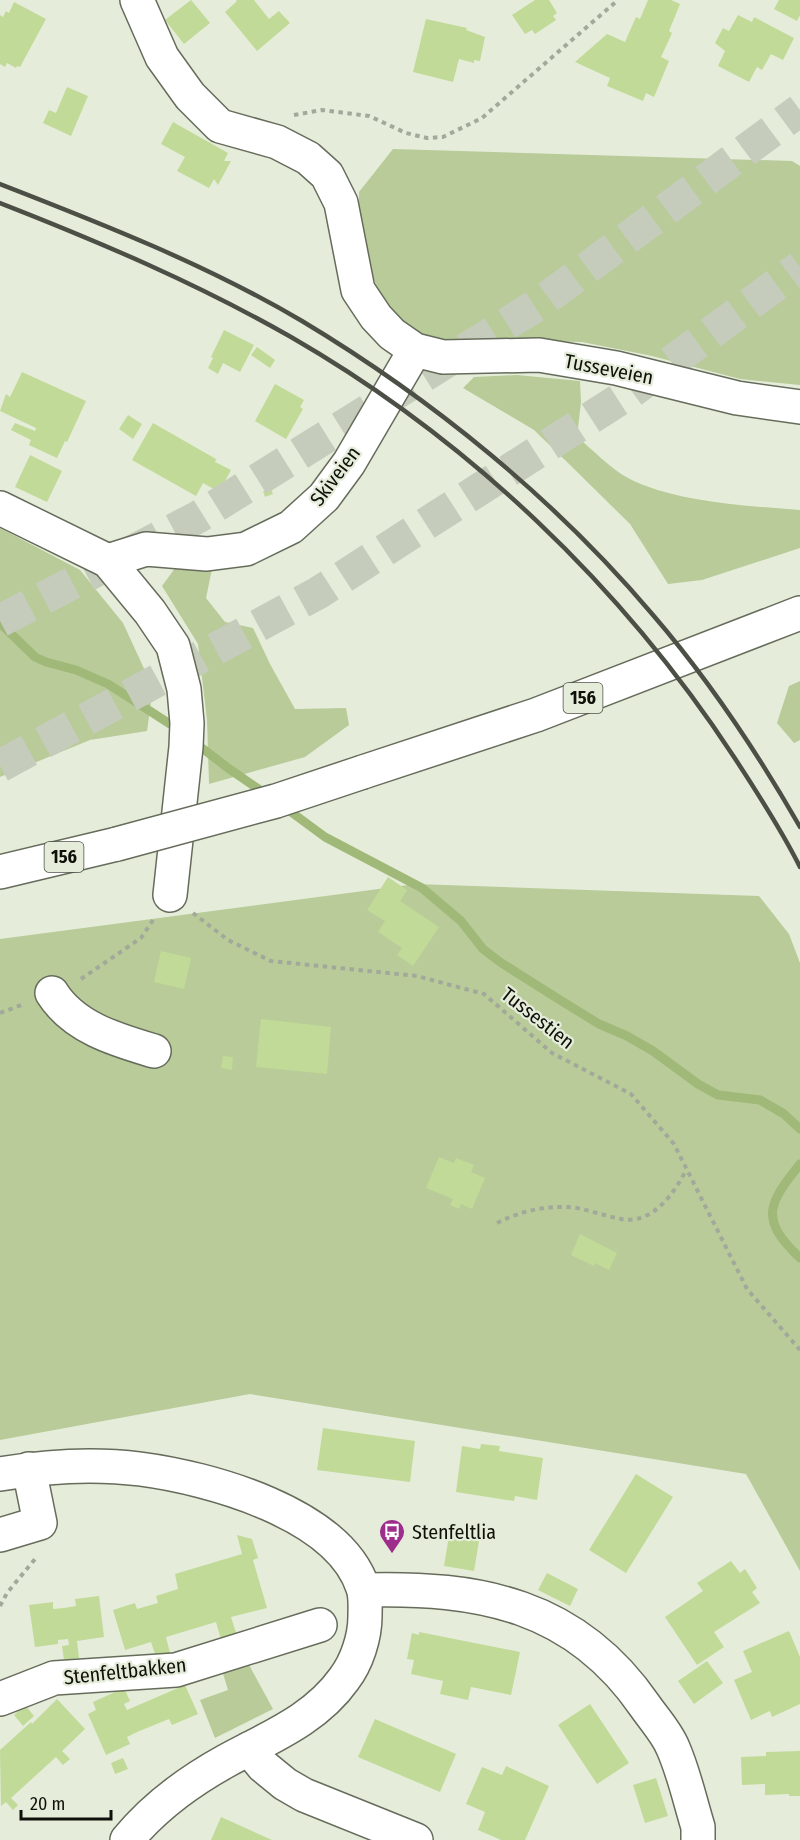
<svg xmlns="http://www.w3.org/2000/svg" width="800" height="1840" font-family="'Fira Sans Condensed',sans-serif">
<rect width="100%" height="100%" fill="#e5edda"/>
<!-- green -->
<g fill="#b8cb99">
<polygon points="393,149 792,161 800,166 800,385 740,379 652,356 582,342 501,340 449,345 404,332 379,293 359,238 359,192"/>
<path d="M 517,375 L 580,381 L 581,402 L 577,437 C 592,449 611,469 628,478 C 673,502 748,506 800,510 L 800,548 L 702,580 L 668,584 L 630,524 L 568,463 L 534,430 L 463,388 L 474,377 Z"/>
<polygon points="0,528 80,570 123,623 153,688 147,731 90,740 0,777"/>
<polygon points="178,564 212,569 206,598 225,622 253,628 270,664 295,709 346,708 349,725 305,757 209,784 207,720 198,644 162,586"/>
<polygon points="800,681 800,740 794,743 777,723 789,686"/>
<polygon points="416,884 759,896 789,934 800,963 800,1571 746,1474 250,1394 0,1440 0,939"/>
<polygon points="241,1650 273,1709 215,1738 200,1700 228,1690 218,1657"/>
</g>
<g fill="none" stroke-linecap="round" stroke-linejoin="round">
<!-- stream -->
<g stroke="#a0b878" stroke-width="9">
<polyline points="0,623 35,657 46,662 76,670 108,684 170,724"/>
<polyline points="202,748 228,768 267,795"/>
<polyline points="283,806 325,837 422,888 461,921 483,949 500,962 560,1000 599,1024 627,1036 653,1051 698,1084 718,1095 760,1100 784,1114 800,1129"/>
<path d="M 800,1164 C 768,1204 759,1219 800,1258"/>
</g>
</g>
<!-- building -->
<g fill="#c1da98">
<polygon points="191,0 210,23 184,44 165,20"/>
<polygon points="236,0 254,0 269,19 279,11 290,23 257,51 225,12 237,1"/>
<polygon points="535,0 549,0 557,13 553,16 556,20 535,34 532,30 525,34 512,15"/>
<polygon points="648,0 671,0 680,4 669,31 672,33 661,57 669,61 654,97 646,93 643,101 607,86 610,78 575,62 607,34 625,42 636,17 640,19"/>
<polygon points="779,0 800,0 800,15 797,21 774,9"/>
<polygon points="14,2 46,19 20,67 17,66 16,68 7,63 5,67 0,64 0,15 3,17 6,11 9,13"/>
<polygon points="738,15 752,22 754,17 794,38 783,60 771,54 762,70 757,67 749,82 718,66 725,51 715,43 723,28 729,31"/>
<polygon points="426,19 467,28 466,30 485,37 480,61 474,60 474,63 459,59 453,82 413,72"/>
<polygon points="67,87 88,96 71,136 43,123 49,110 56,113"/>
<polygon points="173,122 228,153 224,161 231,161 218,185 214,179 209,188 177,171 185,157 161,144"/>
<polygon points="224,330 254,345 240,372 223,363 218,374 208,368 213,358 211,357"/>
<polygon points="257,347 275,360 270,368 251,355"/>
<polygon points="22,372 86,401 67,442 65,441 57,458 29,445 31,440 11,430 15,423 35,431 36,428 0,411 6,394 10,397"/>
<polygon points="275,384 304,400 300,407 303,409 286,439 255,421"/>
<polygon points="128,415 142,424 133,439 119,429"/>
<polygon points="153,423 216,459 215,462 231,470 219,492 203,483 196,496 132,460"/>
<polygon points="30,455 62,471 47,502 15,487"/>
<polygon points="271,489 273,494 265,497 263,491"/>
<polygon points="388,877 407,890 400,901 439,927 413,966 397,955 402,948 378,932 385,921 367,910"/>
<polygon points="161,951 191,958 184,989 154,982"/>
<polygon points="261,1019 331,1027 327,1074 256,1067"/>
<polygon points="223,1056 233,1057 232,1070 221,1068"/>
<polygon points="439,1157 454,1163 456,1158 474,1165 471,1172 485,1178 472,1209 461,1204 459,1209 450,1205 453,1199 426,1188"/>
<polygon points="580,1234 617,1253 609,1270 595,1263 594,1266 571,1255"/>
<polygon points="323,1428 415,1441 410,1482 317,1470"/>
<polygon points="481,1444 500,1446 499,1451 543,1458 537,1500 515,1496 514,1501 456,1492 462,1446 480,1449"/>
<polygon points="636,1474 673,1497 626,1573 589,1550"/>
<polygon points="237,1535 252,1539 258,1558 253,1560 267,1608 231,1617 238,1639 222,1643 216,1622 166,1637 170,1653 156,1657 151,1642 125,1650 113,1610 135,1603 137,1609 158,1603 156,1596 178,1589 175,1574 242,1554"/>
<polygon points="449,1536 479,1541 474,1571 444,1566"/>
<polygon points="731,1561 740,1573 745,1569 757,1588 752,1592 760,1603 714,1632 724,1647 697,1665 665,1617 703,1591 697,1583"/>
<polygon points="547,1573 578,1589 570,1606 538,1590"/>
<polygon points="99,1596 104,1637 77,1641 79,1658 64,1660 62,1646 69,1645 68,1639 58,1640 58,1644 35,1647 29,1605 53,1602 53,1609 64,1608 76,1606 75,1599"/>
<polygon points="789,1631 800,1657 800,1704 772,1717 770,1711 751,1720 734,1680 752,1672 743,1651"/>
<polygon points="419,1632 520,1652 511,1695 471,1687 468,1700 440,1694 443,1681 411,1674 414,1660 407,1659 412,1633 419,1635"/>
<polygon points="707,1661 723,1683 694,1704 678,1681"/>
<polygon points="185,1685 198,1714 172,1725 169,1719 137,1732 127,1737 130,1744 106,1755 88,1714 96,1710 93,1702 124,1688 130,1701 124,1704 127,1710"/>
<polygon points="57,1699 85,1729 62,1751 70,1759 63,1765 56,1757 11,1798 18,1805 13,1810 6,1802 1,1806 0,1750 31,1722 32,1724"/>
<polygon points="590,1704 629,1763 597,1784 558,1725"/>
<polygon points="25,1705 34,1716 23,1726 14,1715"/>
<polygon points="375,1719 456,1754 440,1792 358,1757"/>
<polygon points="800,1751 800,1796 789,1796 789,1794 765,1795 765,1784 742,1785 741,1757 766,1756 766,1752"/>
<polygon points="123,1758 128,1769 115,1774 111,1763"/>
<polygon points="506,1766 549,1786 525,1840 501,1840 478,1830 485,1812 466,1804 482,1767 502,1775"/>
<polygon points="656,1778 668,1816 645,1823 633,1785"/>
<polygon points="221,1817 272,1840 211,1840"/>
</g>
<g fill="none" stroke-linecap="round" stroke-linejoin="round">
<!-- highway-tunnel -->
<g stroke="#c5ccbb" stroke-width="33" stroke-dasharray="33 16" stroke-linecap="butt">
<polyline points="0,621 198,517 540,303 800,110"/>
<polyline points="0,766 318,593 631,392 800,267"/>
</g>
<defs>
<g id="minor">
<polyline points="137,0 162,57 190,96 220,126 277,142 308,158 327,175 341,203 358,290 376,317 392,334 415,350 443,357 539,355 616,368 737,398 800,407"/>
<polyline points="0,508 108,561 150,612 173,646 184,689 187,723 186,747 170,895"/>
<polyline points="108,561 146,549 207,554 246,549 291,527 324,497 349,463 415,350"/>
<path d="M 52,993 C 74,1028 117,1040 154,1051"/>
<path d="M 0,1474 C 47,1466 93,1463 140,1469 C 209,1478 339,1513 363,1588 C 366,1597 365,1607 365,1616 C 365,1637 357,1662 344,1679 C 315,1720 268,1738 226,1761 C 188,1782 154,1807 127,1840"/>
<polyline points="0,1535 40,1523 29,1469"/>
<path d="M 364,1590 C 479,1587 575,1604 645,1706 C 654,1719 667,1733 673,1748 C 684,1773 690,1801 698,1827 L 698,1840"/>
<polyline points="0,1699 54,1678 176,1670 320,1625"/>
<polyline points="249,1749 263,1766 285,1784 304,1795 416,1840"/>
</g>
<g id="major">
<polyline points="363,772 536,715 800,613"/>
<polyline points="0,872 117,844"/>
</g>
</defs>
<!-- minor casing -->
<use href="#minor" stroke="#666c5b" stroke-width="36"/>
<!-- major casing -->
<use href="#major" stroke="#666c5b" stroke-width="36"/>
<!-- path -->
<g stroke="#a3a99a" stroke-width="4" stroke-dasharray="4.5 4.5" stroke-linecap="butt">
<polyline points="294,115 322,110 369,116 406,133 427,138 443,137 482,118 618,0"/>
<polyline points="193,913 228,940 271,961 417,976 484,994 552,1053 631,1094 674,1144 747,1289 800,1350"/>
<polyline points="81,979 141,938 153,920"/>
<polyline points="0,1013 24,1004"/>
<path d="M 497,1223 C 519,1212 542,1206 568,1207 C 585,1208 604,1216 621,1219 C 652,1225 674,1194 686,1170"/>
<polyline points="0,1606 7,1593 35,1559"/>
</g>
<!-- minor -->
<use href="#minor" stroke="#fff" stroke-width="33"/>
<!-- major -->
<use href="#major" stroke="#fff" stroke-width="33"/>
<!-- rail -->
<g stroke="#4b4f45" stroke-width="4.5">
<path d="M 0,184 C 103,224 207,265 302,321 C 432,399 555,499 653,615 C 709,680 757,752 800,827"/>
<path d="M 0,203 C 100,242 198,284 291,337 C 468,439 622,586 734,757 C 757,792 781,829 800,867"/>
</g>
<defs>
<polyline id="major-bridge" points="117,844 276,801 363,772"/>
</defs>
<!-- major-bridge casing -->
<use href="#major-bridge" stroke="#666c5b" stroke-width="36" stroke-linecap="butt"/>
<!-- major-bridge -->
<use href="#major-bridge" stroke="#fff" stroke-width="33"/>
</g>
<!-- icons -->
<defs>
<symbol id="bus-pin" viewBox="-11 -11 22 30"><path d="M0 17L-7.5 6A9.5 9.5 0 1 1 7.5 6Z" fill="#9e2e8c" stroke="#e5edda"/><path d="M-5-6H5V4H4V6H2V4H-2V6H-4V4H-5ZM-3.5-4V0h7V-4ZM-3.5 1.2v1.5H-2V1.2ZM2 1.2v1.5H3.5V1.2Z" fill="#fff"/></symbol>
</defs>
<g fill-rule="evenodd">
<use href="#bus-pin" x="377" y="1517" width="30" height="40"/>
</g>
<g text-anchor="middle" stroke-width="4.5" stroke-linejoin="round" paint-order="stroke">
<!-- shield labels -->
<g fill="#e5edda" stroke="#4e5248" stroke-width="1.5">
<rect x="563.5" y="683" width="39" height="30" rx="4.5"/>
<rect x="44.5" y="842" width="39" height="30" rx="4.5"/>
</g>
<g font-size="18" font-weight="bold" fill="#0e100a">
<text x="583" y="704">156</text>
<text x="64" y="863">156</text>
</g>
<!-- street labels -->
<g font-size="20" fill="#0e100a" stroke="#e5edda">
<text transform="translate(609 369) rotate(11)" y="7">Tusseveien</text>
<text transform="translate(335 476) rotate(-53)" y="7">Skiveien</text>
<text transform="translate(538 1018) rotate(38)" y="7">Tussestien</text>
<text transform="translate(125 1671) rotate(-6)" y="7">Stenfeltbakken</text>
</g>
<!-- poi labels -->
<g font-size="20" fill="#0e100a" stroke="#e5edda" text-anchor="start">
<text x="412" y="1539">Stenfeltlia</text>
</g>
</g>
<!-- scale -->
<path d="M21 1810v9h90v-9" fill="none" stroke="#0e100a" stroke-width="3"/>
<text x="30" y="1810" font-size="18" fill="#0e100a" stroke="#e5edda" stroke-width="4.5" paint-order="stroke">20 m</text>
</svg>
